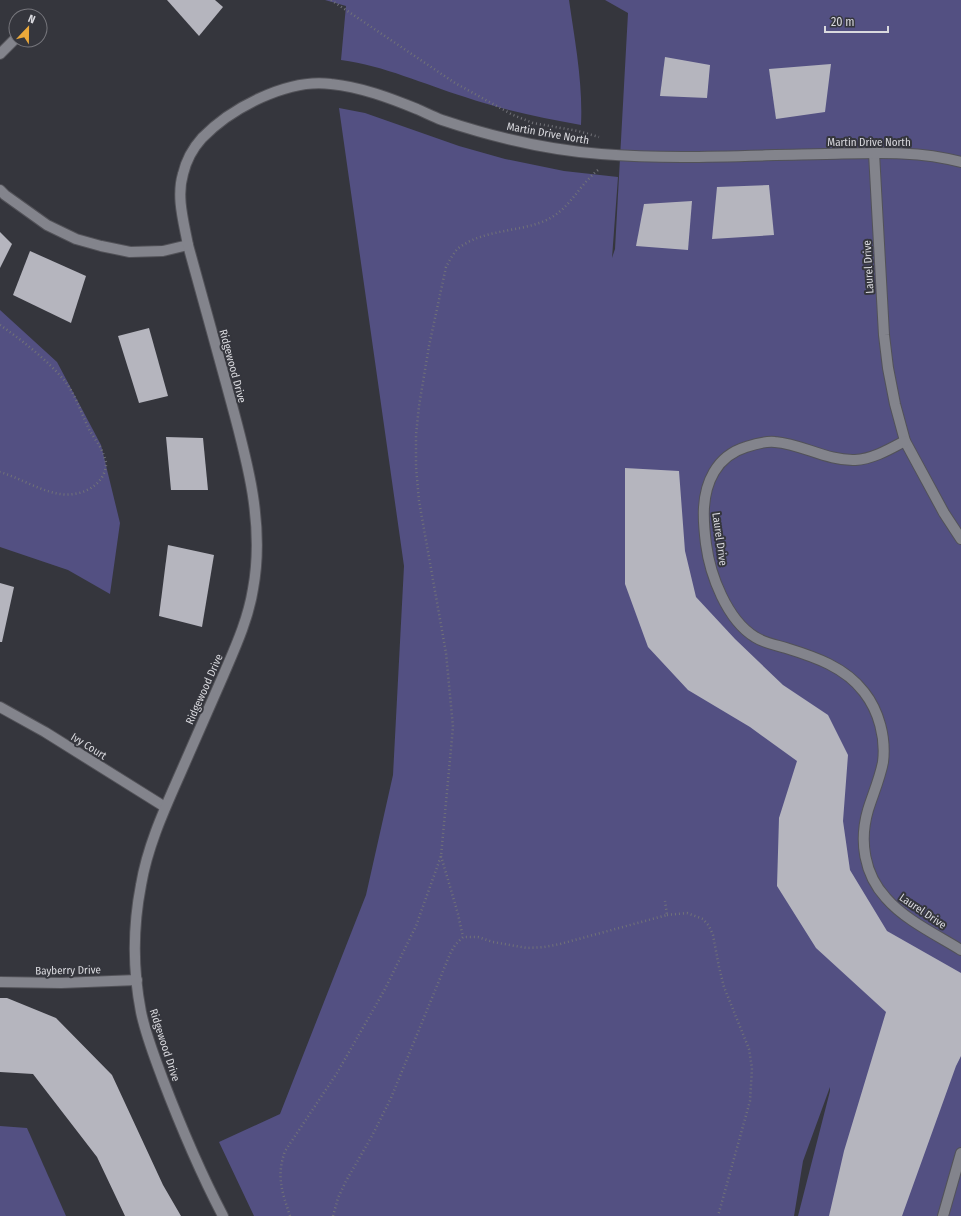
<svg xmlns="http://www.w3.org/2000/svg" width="961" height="1216" font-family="'Fira Sans Condensed',sans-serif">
<rect width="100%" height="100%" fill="#35363d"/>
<!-- green -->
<g fill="#535082">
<path d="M 325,0 L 569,0 C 575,42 583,83 581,125 C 541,118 503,110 465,97 C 423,84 385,66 341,60 L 346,6 Z"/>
<polygon points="605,0 961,0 961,1216 798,1216 830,1091 830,1087 803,1161 794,1216 254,1216 219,1142 280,1114 366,895 393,775 404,566 339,108 365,113 459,146 505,159 564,171 618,177 612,258 615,249 628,13"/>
<polygon points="0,310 57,362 101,445 120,523 110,594 68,570 0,547"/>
<polygon points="0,1126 27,1128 66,1216 0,1216"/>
</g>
<!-- building -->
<g fill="#b5b5be">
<polygon points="167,0 215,0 223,7 199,36"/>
<polygon points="665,57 710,65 707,98 660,96"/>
<polygon points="831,64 825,112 776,119 769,69"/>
<polygon points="769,185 774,235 712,239 717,187"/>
<polygon points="692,201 688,250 636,246 644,204"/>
<polygon points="0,232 12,244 0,268"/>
<polygon points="30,251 86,276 71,323 13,295"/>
<polygon points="149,328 168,396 139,403 118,336"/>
<polygon points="166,437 203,438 208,490 171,490"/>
<polygon points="625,468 679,471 685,551 696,597 735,639 783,685 828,715 848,755 843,821 850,870 887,931 961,973 961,1056 956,1066 902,1216 829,1216 844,1151 886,1012 816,948 777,886 779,818 797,761 750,727 688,690 648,647 625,584"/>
<polygon points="168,545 214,555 202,627 159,616"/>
<polygon points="0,583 14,587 2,642 0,642"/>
<polygon points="0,998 7,998 56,1018 112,1075 163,1185 181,1216 125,1216 97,1157 33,1074 0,1072"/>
</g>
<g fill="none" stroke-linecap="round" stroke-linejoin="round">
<defs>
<g id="street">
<polyline points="0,54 14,40"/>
<polyline points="874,153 884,335 888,368 895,404 905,441 944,513 961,539"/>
<polyline points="0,190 5,195 47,225 76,239 101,246 130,252 163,251 188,245"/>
<path d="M 905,441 C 890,449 873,459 855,460 C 827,461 802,444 775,442 C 765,441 755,444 746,447 C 733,451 721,460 714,472 C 701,494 703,520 706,544 C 710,575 727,620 755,637 C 764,643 776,645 786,648 C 815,657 845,667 864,692 C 879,711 886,738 883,762 C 880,778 873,794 868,810 C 859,841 864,874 886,898 C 905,920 937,935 961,950"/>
<polyline points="0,707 45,732 165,807"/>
<polyline points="0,982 61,983 137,980"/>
<path d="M 223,1216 C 200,1172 181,1127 163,1080 C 155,1058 146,1036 141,1012 C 133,971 133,926 141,885 C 148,843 167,804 184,765 C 197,735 210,706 223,676 C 235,648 248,620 253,589 C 266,519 244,450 226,383 C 213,337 201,291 188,245 C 184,223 176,197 183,174 C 186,161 193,148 202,138 C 231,108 288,78 331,84 C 361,87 390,98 417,109 C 426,113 434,117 442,120 C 493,137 547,150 601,154 C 676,160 751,155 826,154 C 871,153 917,150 961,162"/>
<polyline points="943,1216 961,1153"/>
</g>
</defs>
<!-- street casing -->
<use href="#street" stroke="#525258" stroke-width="12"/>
<!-- path -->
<g stroke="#717278" stroke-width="2.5" stroke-dasharray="1 3" stroke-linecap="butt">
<polyline points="331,0 455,83 513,115 533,123 578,131 599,137"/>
<path d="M 0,325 C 23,341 46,359 64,380 C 76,395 81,413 89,429 C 93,437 100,445 103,453 C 104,456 106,461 106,465 C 104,487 79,497 60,494 C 40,491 20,478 0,472"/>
<polyline points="441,856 458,914 463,937"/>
<polyline points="667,915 687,913 703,919 709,926 713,935 719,967 724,987 749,1049 752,1068 750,1101 718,1216"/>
<path d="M 290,1216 C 282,1191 276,1177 285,1151 L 337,1073 L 385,989 L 416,926 L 441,856 L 453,727 L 446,653 L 419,501 L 416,467 L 416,435 L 419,406 L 429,346 L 446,267 C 450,260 454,251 460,247 C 484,230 516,232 542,222 C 570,211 576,188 598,170"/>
<polyline points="333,1216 338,1198 346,1181 372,1136 391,1098 450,954 455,945 463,937 478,937 493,942 527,948 544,947 560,944 667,915 665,901"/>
</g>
<!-- street -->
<use href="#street" stroke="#83848c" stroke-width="10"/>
</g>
<g text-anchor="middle" stroke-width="4" stroke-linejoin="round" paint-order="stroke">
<!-- street labels -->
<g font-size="11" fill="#d9d9de" stroke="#35363d">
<text transform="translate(548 133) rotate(10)" y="4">Martin Drive North</text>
<text x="869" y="146">Martin Drive North</text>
<text transform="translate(868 267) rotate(-93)" y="4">Laurel Drive</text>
<text transform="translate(233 366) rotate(75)" y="4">Ridgewood Drive</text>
<text transform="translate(720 539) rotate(82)" y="4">Laurel Drive</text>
<text transform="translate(204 689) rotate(-66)" y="4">Ridgewood Drive</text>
<text transform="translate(89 746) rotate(32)" y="4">Ivy Court</text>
<text transform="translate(923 911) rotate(34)" y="4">Laurel Drive</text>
<text transform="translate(68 970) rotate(-1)" y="4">Bayberry Drive</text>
<text transform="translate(165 1045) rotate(72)" y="4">Ridgewood Drive</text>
</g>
</g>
<!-- north arrow -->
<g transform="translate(28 28) rotate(22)"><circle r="19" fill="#35363d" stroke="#77777d"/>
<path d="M0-3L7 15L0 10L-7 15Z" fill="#eca93a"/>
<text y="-6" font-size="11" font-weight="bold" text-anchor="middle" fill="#d9d9de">N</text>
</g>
<!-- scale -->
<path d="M825 26v6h63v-6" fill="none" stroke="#d9d9de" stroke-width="2"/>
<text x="831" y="26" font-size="12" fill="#d9d9de" stroke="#35363d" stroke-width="3" paint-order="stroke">20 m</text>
</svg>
